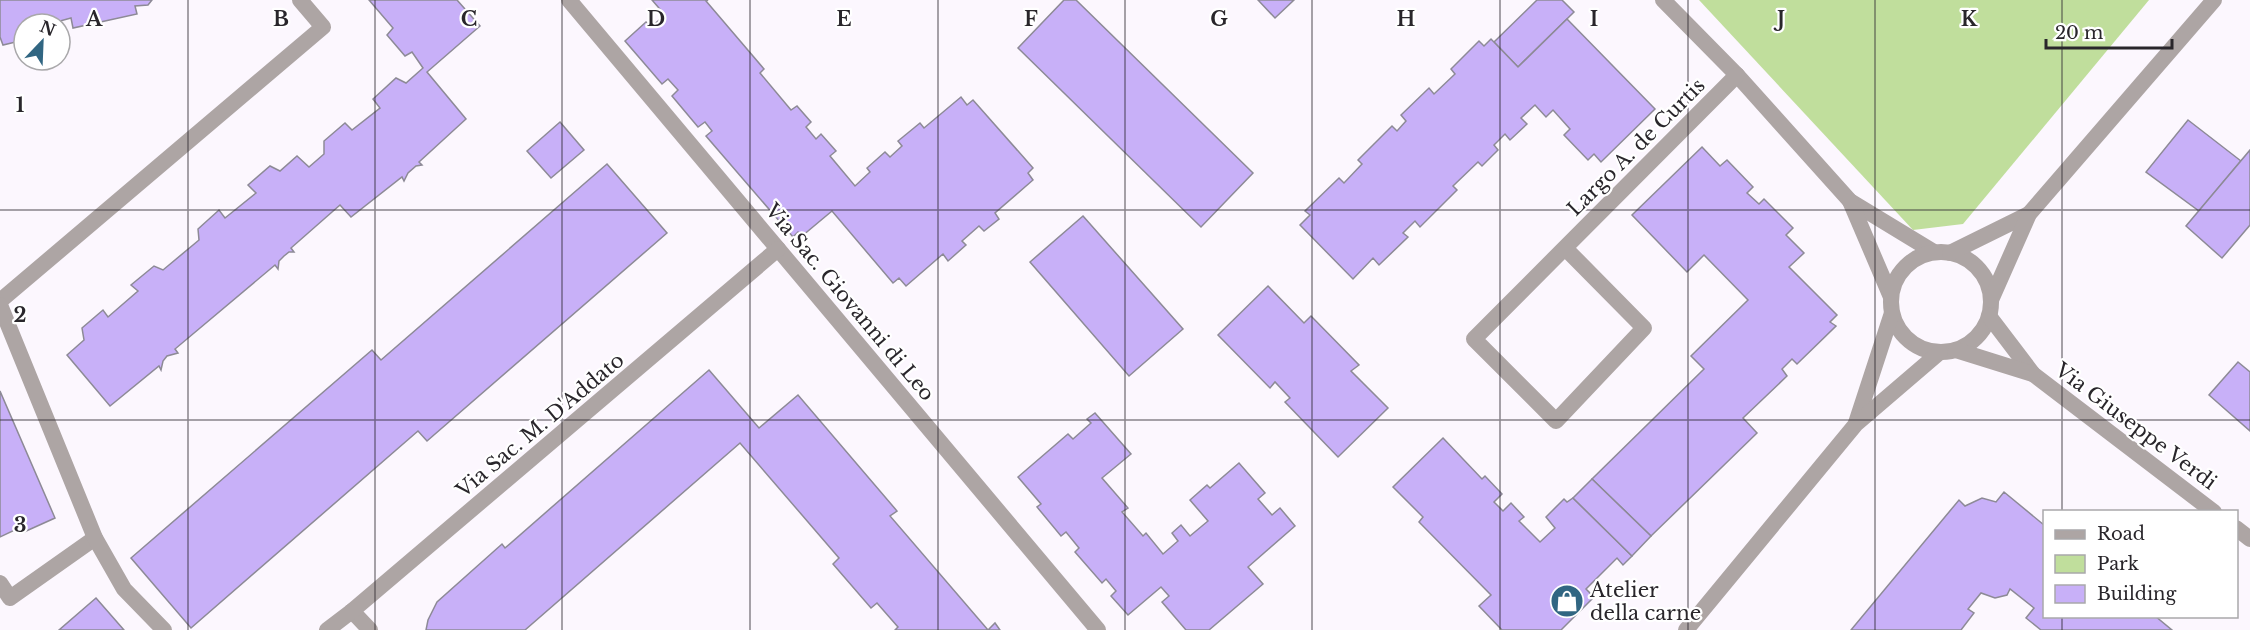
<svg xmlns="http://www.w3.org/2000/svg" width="2250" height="630" font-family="'Libre Baskerville',serif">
<rect width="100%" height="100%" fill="#fcf7fe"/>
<!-- green -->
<polygon fill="#c0de9c" points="1699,0 2149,0 1963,224 1913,230"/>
<!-- building -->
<g fill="#c8b0f8" stroke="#8d8a96" stroke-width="1.5">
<polygon points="0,0 152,0 148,5 135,6 137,14 73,28 71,18 60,21 62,31 60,32 60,24 24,24 24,40 3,45 0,37"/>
<polygon points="369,0 457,0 480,26 427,72 466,119 419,162 422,165 416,166 408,173 404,181 402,177 351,217 340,205 291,248 294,252 289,252 284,256 279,261 278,269 275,265 175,349 178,353 167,356 163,361 161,370 159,366 110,406 67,355 84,340 82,328 103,310 108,317 138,291 131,285 154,266 163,270 199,240 198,229 219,210 225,218 256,193 248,185 270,166 280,171 297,156 309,167 324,154 324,141 345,123 352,130 380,108 373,99 396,78 406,83 423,68 412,52 405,56 387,35 393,28"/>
<polygon points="652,0 708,0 706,1 764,69 760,73 791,110 797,106 811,122 806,127 816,139 821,134 836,151 830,156 855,186 870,172 867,168 885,152 890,157 902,146 898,141 920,123 924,128 961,97 967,105 973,100 1033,168 1028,173 1033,180 995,213 999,219 984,231 979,226 962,241 966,245 948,261 943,254 906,286 899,278 893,283 832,211 802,236 798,232 793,237 706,136 712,131 705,122 698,127 672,96 678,90 668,79 662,84 625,41 646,22 651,27 665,15"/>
<polygon points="1064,0 1076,0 1253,173 1201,227 1018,48"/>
<polygon points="1258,0 1294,0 1275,18"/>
<polygon points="1537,0 1562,0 1574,12 1518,67 1494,42"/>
<polygon points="1567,19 1655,109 1601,162 1594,154 1588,160 1564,135 1570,129 1553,110 1546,117 1535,105 1521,118 1527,124 1510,140 1505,134 1494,145 1498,150 1482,166 1478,162 1453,186 1457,190 1420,227 1415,221 1403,233 1408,237 1379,265 1373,258 1353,279 1300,225 1310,215 1305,211 1339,178 1344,183 1362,164 1358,160 1392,126 1397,131 1406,121 1401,115 1429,88 1434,94 1455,74 1451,69 1479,41 1484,46 1491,39 1518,67"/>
<polygon points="2188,120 2241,161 2199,211 2146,172"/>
<polygon points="560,122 584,150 551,178 527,151"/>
<polygon points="1702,147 1720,166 1727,160 1753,187 1747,193 1759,204 1764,199 1793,228 1786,235 1804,253 1789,267 1837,315 1830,322 1836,326 1797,364 1792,359 1782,369 1787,376 1743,418 1757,433 1651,536 1592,479 1704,369 1691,356 1748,300 1704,255 1687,272 1632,215"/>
<polygon points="2250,150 2250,225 2222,258 2186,226"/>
<polygon points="607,164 667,233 427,441 418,431 191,628 131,558 372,350 381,360"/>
<polygon points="1083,216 1183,329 1129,376 1030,262"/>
<polygon points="1268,286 1304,323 1311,316 1359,365 1351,371 1388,408 1338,457 1285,402 1290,398 1275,382 1270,388 1218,335"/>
<polygon points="2238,362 2250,372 2250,431 2209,395"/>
<polygon points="709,370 759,428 798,395 897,511 890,516 988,630 995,623 1000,630 895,630 898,627 877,603 871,608 833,564 839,558 740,443 525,630 426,630 428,620 437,602 502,544 505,548"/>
<polygon points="0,391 55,518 24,532 21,527 0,537"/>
<polygon points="1095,413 1131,454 1102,478 1128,508 1122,512 1143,536 1146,533 1163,554 1178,541 1172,533 1181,525 1190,536 1208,521 1190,500 1207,485 1210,488 1239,463 1265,493 1258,499 1272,515 1280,508 1295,526 1248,567 1263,584 1209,630 1186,630 1162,602 1169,596 1161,587 1128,615 1111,596 1116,591 1106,579 1102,583 1075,552 1079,548 1066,532 1061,536 1037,507 1041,504 1018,477 1068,434 1073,439 1091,423 1087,419"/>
<polygon points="1443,438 1482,479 1485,476 1502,494 1494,502 1503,511 1511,503 1524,517 1519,521 1540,542 1555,528 1546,517 1564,499 1567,502 1573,498 1632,556 1623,565 1617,558 1586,589 1594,597 1561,630 1502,630 1479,606 1491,595 1419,522 1423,517 1393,487"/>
<polygon points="1592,479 1651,536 1632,556 1573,498"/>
<polygon points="2004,492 2044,525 2044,616 2155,616 2172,630 2041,630 2026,618 2034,608 2010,589 2007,595 1995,598 1981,593 1968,609 1974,613 1961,630 1851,630 1959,500 1965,506 1982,498 1996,502"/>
<polygon points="96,598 124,630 59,630"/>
</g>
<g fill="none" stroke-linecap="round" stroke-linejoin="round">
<!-- service -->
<polyline stroke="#ada5a4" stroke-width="16" points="0,583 10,598 95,538"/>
<!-- minor -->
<g stroke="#ada5a4" stroke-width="16">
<polyline points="569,0 1098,630"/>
<polyline points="1663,0 1737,75 1850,201 1934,252"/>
<polyline points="1850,201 1891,297"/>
<polyline points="1565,248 1644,328 1556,421 1474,339 1737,75"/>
<circle cx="1941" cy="302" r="50"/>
<polyline points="1950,253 2029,214"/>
<polyline points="1991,300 2029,214 2214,0"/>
<polyline points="0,301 323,27 300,0"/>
<polyline points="0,305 95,538 124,589 164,630"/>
<polyline points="1989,316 2033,374 2214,512"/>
<polyline points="1956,350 2033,374"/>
<polyline points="1856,423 1892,313"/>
<polyline points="2236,528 2250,539"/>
<polyline points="352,611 370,630"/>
<polyline points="327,630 352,611 778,249"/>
<polyline points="1686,630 1856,424 1940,352"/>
</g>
</g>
<!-- grid -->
<path fill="none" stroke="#29262b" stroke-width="1.5" stroke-opacity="0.55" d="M 188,0 L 188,630M 375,0 L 375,630M 562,0 L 562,630M 750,0 L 750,630M 938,0 L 938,630M 1125,0 L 1125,630M 1312,0 L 1312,630M 1500,0 L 1500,630M 1688,0 L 1688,630M 1875,0 L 1875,630M 2062,0 L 2062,512M 0,210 L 2250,210M 0,420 L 2250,420M 2062,616 L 2062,630"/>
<!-- icons -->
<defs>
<symbol id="shop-disc" viewBox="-11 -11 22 22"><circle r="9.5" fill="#316682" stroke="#fff"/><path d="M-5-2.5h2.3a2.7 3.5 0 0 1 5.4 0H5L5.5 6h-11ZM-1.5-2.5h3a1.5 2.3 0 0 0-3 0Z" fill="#fff"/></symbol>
</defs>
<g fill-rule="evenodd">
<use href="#shop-disc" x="1548" y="582" width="38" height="38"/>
</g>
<g text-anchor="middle" stroke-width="4.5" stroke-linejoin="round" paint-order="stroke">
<!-- street labels -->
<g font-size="20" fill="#29262b" stroke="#fff">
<text transform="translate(1636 147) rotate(-45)" y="7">Largo A. de Curtis</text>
<text transform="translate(850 302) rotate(50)" y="7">Via Sac. Giovanni di Leo</text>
<text transform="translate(540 425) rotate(-40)" y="7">Via Sac. M. D'Addato</text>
<text transform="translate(2136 426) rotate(37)" y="7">Via Giuseppe Verdi</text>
</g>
<!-- poi labels -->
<g font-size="20" fill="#29262b" stroke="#fff" text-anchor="start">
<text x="1590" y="597">Atelier<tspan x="1590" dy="23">della carne</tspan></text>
</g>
</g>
<g font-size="20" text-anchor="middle" font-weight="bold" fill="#29262b" stroke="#fff" stroke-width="4.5" stroke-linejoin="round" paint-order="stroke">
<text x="94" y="26">A</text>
<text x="281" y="26">B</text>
<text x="469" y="26">C</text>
<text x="656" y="26">D</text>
<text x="844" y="26">E</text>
<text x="1031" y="26">F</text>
<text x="1219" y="26">G</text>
<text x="1406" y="26">H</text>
<text x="1594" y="26">I</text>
<text x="1781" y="26">J</text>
<text x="1969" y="26">K</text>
<text x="20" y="112">1</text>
<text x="20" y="322">2</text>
<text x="20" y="532">3</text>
</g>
<!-- legend -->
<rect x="2043" y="510" width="195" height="108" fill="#ffffff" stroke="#a9a8aa" stroke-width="1.5"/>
<rect x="2055" y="530" width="30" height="9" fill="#ada5a4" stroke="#a9a8aa" stroke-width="1.5"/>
<text x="2097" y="540" font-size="18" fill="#29262b">Road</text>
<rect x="2055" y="555" width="30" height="18" fill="#c0de9c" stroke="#a9a8aa" stroke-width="1.5"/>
<text x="2097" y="570" font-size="18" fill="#29262b">Park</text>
<rect x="2055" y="585" width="30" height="18" fill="#c8b0f8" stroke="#a9a8aa" stroke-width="1.5"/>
<text x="2097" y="600" font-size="18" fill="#29262b">Building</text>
<!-- north arrow -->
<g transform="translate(42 42) rotate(23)"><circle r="28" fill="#ffffff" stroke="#a9a8aa" stroke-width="1.5"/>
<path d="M0-4.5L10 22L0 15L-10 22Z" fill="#316682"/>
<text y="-9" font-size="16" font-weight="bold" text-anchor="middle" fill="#29262b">N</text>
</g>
<!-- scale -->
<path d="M2046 39v9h126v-9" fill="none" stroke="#29262b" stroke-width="3"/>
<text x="2055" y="39" font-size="18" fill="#29262b" stroke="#ffffff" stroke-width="4.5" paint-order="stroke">20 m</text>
</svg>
